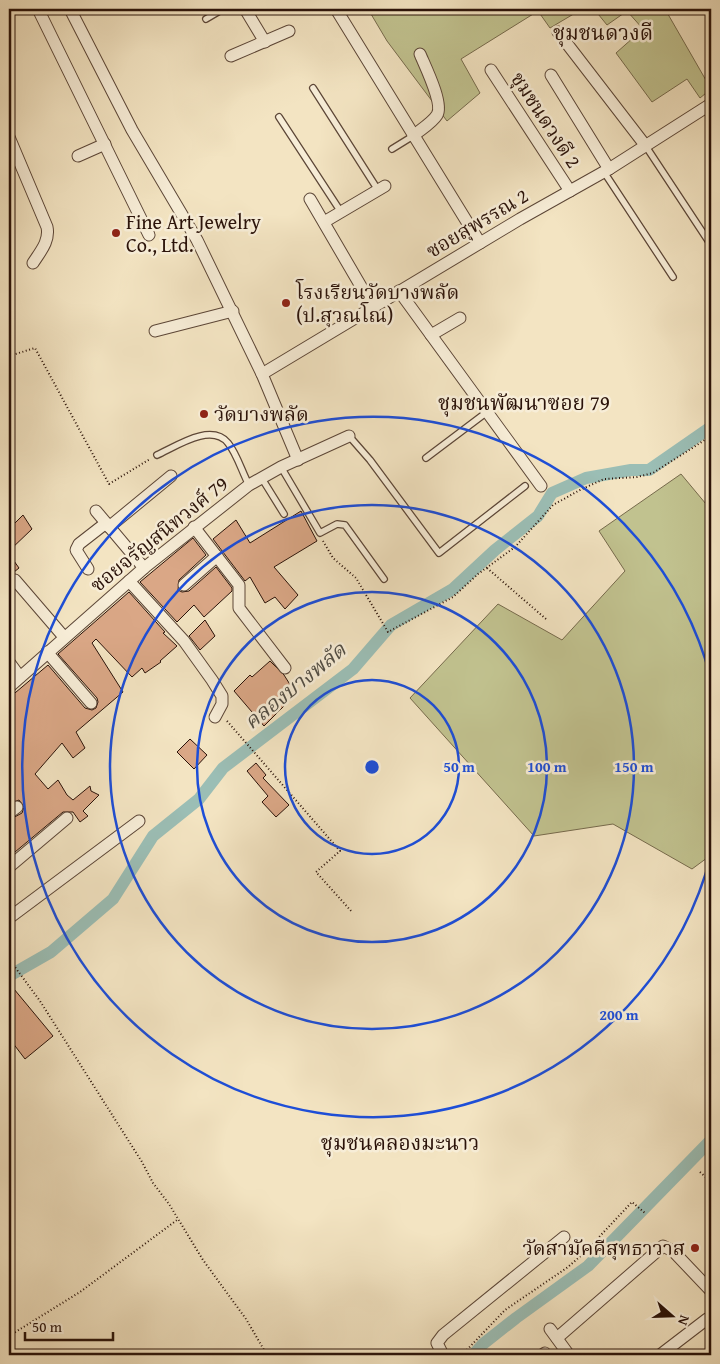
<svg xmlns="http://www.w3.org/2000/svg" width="720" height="1364" font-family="'Gentium Book Plus','Noto Serif Thai',serif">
<rect width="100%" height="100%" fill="#f3e4c2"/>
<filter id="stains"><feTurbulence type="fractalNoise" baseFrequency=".004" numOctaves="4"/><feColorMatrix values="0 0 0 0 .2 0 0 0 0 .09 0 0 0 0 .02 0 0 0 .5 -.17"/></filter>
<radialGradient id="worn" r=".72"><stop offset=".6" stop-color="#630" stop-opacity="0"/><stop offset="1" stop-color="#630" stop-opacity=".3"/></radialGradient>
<!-- green -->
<g fill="#c1c28f" stroke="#766a4c">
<polygon points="368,9 582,9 550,28 538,11 461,59 480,93 447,121 387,41"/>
<polygon points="594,9 665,9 711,89 700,98 687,79 652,102 616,53 643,29 627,11 607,25"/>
<polygon points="681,474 711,510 711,855 692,869 613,824 534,836 410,698 498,604 562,640 625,571 599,531"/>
</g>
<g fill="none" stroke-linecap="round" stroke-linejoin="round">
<!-- canal -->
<g stroke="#9bbeb5" stroke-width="12">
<polyline points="9,976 51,952 113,899 153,836 199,799 223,768 353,669 391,625 453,589 495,550 538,516 552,493 586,478 631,470 649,470 711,427"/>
<polyline points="473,1355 483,1344 516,1318 588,1266 711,1140"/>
</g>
</g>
<!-- building -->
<g fill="#daa786" stroke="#2a1209">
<polygon points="301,511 317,541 274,567 298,595 285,609 275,597 265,603 250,577 245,581 213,539 236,520 250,543"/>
<polygon points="23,515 32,529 9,551 9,529"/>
<polygon points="193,538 206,555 179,580 178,590 182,592 189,591 216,567 232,588 232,591 204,617 194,605 177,622 140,582"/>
<polygon points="9,554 19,568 9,576"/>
<polygon points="129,592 165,632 163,633 177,646 160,661 161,662 145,673 142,668 132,677 96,639 92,643 123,692 76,732 85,748 73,758 62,743 35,774 48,789 58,780 67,795 73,800 90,786 91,791 99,795 83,811 88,816 80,822 73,812 63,812 9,857 9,820 22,813 24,807 19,800 9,804 9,698 48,665 85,708 92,710 96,708 98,702 97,698 58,654"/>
<polygon points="205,620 215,636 200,650 189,636"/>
<polygon points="270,661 284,675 296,694 264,726 234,691 250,675 252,677"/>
<polygon points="190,739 207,755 194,769 177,752"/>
<polygon points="256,763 266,775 263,778 289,805 276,817 262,802 268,796 247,771"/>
<polygon points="9,983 53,1036 25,1059 9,1038"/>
</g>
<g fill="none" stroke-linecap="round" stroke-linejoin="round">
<defs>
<g id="service">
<polyline points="206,19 223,9"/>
<polyline points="313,88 378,190"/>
<polyline points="279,117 341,212"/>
<polyline points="645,145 711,245"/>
<polyline points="392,149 413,136"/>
<polyline points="604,172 673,277"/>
<polyline points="349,436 370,460 439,553 525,486"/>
<path d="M 157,455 C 175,447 211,422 228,443 C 237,454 242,472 249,485"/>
<polyline points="426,458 487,412"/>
<polyline points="281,467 320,533 337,524 345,525 384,579"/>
<polyline points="261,477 284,514"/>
</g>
<g id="minor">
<polyline points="38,9 149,235"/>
<polyline points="70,9 132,130 197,240 262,374 298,460"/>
<polyline points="245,9 265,42"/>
<polyline points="336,9 480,243"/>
<polyline points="558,32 645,145"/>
<polyline points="231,56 289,31"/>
<polyline points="491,70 570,191"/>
<polyline points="551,75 609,169"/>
<path d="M 413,136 C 420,130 432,123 437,115 C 444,104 425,66 420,54"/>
<path d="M 9,137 L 47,227 C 50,241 40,252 33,263"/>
<polyline points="78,156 105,144"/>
<polyline points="310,199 373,307"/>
<polyline points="324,222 385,186"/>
<polyline points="399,291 541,486"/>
<polyline points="155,331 233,311"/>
<polyline points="431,335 460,318"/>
<polyline points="262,374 520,219 609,169 711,104"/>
<polyline points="96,511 144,568"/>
<polyline points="109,527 171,476"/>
<polyline points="194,527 239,585 239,608 285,668"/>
<polyline points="88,569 76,550 79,544 106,523"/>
<polyline points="15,580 64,637"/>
<polyline points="129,581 184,641 212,680 222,696 222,704 215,717"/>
<polyline points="184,585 217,556"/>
<polyline points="47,652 91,703"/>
<polyline points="9,662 20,677"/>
<polyline points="9,687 144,568 249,485 281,467 349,436"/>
<polyline points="9,813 17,807"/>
<polyline points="9,867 67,818"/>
<polyline points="9,918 139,821"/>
<polyline points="550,1329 569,1355"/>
<polyline points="557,1338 663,1246 673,1251 711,1291"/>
<polyline points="443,1355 437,1343 443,1335 564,1237"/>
<polyline points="542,1355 545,1353"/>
<polyline points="660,1355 707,1319"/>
</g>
</defs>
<!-- service casing -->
<use href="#service" stroke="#5c4637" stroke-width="8"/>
<!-- minor casing -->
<use href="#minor" stroke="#5c4637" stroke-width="13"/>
<!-- path -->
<g stroke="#2a1209" stroke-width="2" stroke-dasharray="1 2.5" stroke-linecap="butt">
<polyline points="9,356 35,348 109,484 150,459"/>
<polyline points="323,541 333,558 356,578 388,632 453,597 478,574 515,547 553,505 580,490 604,479 637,477 653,473 711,436"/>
<polyline points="487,568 546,619"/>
<polyline points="227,721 340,851 316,872 352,912"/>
<polyline points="9,959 40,1001 142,1162 153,1183 169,1204 203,1260 246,1319 267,1355"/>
<polyline points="700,1172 711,1182"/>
<polyline points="9,1336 80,1292 177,1220"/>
<polyline points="462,1355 505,1310 568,1267 584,1253 632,1202 645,1213"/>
</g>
<!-- service -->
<use href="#service" stroke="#f7edd7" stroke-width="5.5"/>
<!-- minor -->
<use href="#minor" stroke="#f7edd7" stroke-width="11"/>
</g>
<!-- distance rings -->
<g fill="none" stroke="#1d4ed8" stroke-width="2.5">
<circle cx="372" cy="767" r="87"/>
<circle cx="372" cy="767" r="175"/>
<circle cx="372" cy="767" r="262"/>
<path d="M711 855A350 350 0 1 1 711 679"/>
</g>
<!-- markers -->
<g fill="#8f2418" stroke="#f7edd7" stroke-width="2">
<circle cx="116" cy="233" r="5"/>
<circle cx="286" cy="303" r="5"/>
<circle cx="204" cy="414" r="5"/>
<circle cx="695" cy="1248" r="5"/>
</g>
<g text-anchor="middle" stroke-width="5" stroke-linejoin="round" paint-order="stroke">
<!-- street labels -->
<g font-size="20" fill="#2a1209" stroke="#f7edd7">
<text transform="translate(546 120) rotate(57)" y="7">ชุมชนดวงดี 2</text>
<text transform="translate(477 223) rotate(-31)" y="7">ซอยสุพรรณ 2</text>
<text transform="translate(159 534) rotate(-39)" y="7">ซอยจรัญสนิทวงศ์ 79</text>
</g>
<!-- poi labels -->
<g font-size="20" fill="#2a1209" stroke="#f7edd7" text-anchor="start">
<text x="126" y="229">Fine Art Jewelry<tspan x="126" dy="23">Co., Ltd.</tspan></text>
<text x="296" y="299">โรงเรียนวัดบางพลัด<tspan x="296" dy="23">(ป.สุวณโณ)</tspan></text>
<text x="214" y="421">วัดบางพลัด</text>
<text x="685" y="1255" text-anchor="end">วัดสามัคคีสุทธาวาส</text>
</g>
<!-- neighbourhood labels -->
<g font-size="21" fill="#2a1209" stroke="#f7edd7">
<text x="603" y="40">ชุมชนดวงดี</text>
<text x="524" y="410">ชุมชนพัฒนาซอย 79</text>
<text x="400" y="1150">ชุมชนคลองมะนาว</text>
</g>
<!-- water labels -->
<g font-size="21" font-style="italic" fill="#524e45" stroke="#f7edd7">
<text transform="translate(295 686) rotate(-39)" y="7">คลองบางพลัด</text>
</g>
</g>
<circle cx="372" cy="767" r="8" fill="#1d4ed8" stroke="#f7edd7" stroke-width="2.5"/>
<g font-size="15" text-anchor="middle" font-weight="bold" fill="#1d4ed8" stroke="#f7edd7" stroke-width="5" stroke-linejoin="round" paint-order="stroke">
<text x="459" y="772">50 m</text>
<text x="547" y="772">100 m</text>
<text x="634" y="772">150 m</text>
<text x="619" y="1020">200 m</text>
</g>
<!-- margin -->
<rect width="720" height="1364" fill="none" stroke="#f3e4c2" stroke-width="30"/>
<rect x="10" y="10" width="700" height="1344" fill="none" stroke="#2a1209" stroke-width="2.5"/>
<rect x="15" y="15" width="690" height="1334" fill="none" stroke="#2a1209"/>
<!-- north arrow -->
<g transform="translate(672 1316) rotate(110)" stroke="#f7edd7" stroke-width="4" paint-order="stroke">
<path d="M0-4L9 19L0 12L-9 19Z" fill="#2a1209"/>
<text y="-8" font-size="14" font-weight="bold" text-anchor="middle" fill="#2a1209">N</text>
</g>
<!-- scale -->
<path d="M25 1332v8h88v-8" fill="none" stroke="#2a1209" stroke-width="2.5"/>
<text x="32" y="1332" font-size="15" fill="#2a1209" stroke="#f7edd7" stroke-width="4" paint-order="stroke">50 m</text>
<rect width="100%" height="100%" filter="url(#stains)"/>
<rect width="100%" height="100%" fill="url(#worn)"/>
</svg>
